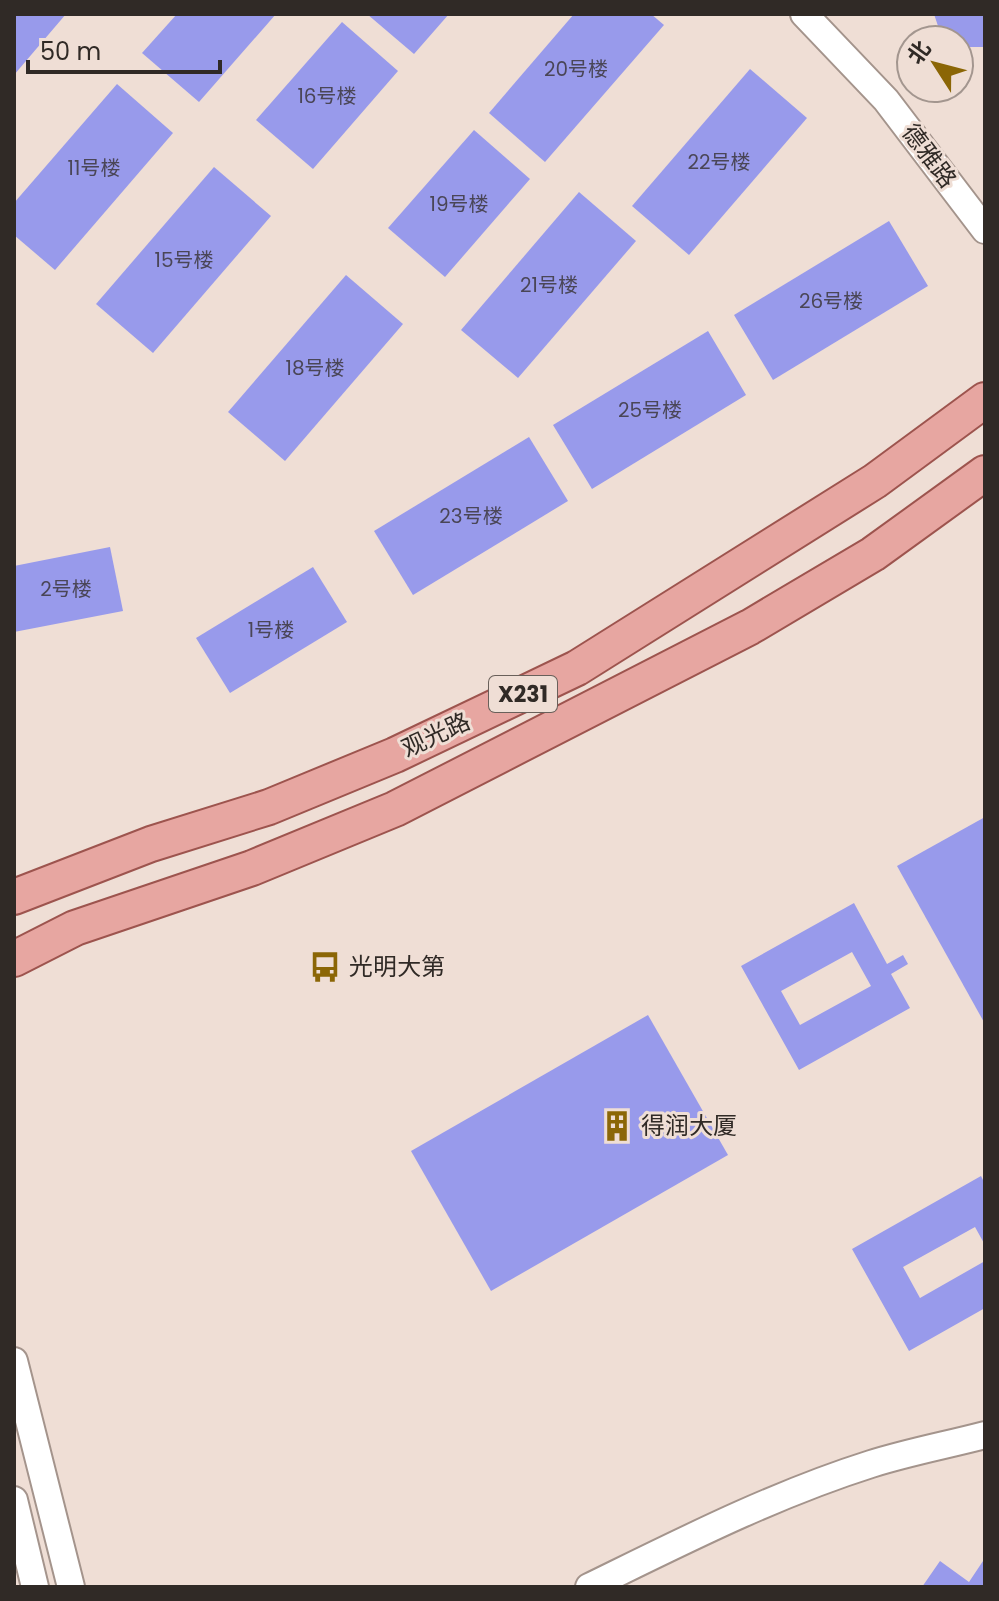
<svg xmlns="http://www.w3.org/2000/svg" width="999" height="1601" font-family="Poppins,'Noto Sans SC',sans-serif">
<rect width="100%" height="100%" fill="#efded5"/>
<!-- building -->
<g fill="#989aeb" fill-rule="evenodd">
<polygon points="14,14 66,14 14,75"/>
<polygon points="177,14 276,14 199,102 142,53"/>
<polygon points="367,14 449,14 414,54"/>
<polygon points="574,14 651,14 664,25 545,162 489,113"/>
<polygon points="934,14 985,14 985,47 963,47 959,45 959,40 950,40 938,26"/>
<polygon points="342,22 398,71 313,169 256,120"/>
<polygon points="750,69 807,118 689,255 632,206"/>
<polygon points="117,84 173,133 55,270 14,235 14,203"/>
<polygon points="474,130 530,179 445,277 388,228"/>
<polygon points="214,167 271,216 153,353 96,304"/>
<polygon points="579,192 636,241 518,378 461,330"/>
<polygon points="889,221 928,286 773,380 734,315"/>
<polygon points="346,275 403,324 285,461 228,412"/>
<polygon points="708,331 746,395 592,489 553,425"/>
<polygon points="529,437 568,501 413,595 374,531"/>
<polygon points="110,547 123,611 14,632 14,566"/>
<polygon points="313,567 347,622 230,693 196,638"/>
<polygon points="985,817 985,1024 897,866"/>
<path d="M 854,903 L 887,964 L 903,955 L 908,964 L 891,974 L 910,1008 L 799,1070 L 741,966 ZM 852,952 L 871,986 L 800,1025 L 781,991 Z"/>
<polygon points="648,1015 728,1155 491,1291 411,1151"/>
<polygon points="981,1176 985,1184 985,1245 975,1227 903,1267 920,1298 985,1261 985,1308 909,1351 852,1249"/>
<polygon points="985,1558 985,1587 922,1587 940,1561 969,1582"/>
</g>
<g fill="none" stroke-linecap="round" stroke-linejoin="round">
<defs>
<g id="minor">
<polyline points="804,14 886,100 985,230"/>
<polyline points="14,1361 71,1587"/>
<polyline points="14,1500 35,1587"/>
<path d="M 589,1587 C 681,1542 773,1495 871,1464 C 909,1452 947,1445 985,1435"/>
</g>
<g id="major">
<polyline points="14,897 151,844 269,807 395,755 577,668 875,481 985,400"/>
<polyline points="14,959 75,928 252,868 395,809 750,627 873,554 985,473"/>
</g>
</defs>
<!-- minor casing -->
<use href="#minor" stroke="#a4948c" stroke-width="30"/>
<!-- major casing -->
<use href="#major" stroke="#9d544e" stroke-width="38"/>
<!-- minor -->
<use href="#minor" stroke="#fff" stroke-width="26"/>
<!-- major -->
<use href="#major" stroke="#e7a6a1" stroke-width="34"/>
</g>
<!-- icons -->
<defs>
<symbol id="bus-bare" viewBox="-9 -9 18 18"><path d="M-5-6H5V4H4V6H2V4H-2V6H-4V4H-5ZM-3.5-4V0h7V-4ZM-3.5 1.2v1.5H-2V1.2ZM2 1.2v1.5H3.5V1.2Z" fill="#8b6606" stroke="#efded5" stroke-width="2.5" paint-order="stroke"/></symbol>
<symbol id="building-bare" viewBox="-9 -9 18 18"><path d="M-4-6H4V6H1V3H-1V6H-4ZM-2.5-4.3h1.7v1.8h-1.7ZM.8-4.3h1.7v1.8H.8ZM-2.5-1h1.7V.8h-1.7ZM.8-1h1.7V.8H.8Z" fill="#8b6606" stroke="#efded5" stroke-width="2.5" paint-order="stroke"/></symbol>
</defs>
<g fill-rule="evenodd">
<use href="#bus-bare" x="303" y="945" width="44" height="44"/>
<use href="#building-bare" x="595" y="1104" width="44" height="44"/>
</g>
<g text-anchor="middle" stroke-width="6" stroke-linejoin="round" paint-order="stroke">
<!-- number labels -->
<g font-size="20" fill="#4a4657">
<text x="576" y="76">20号楼</text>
<text x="327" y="103">16号楼</text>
<text x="719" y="169">22号楼</text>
<text x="94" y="175">11号楼</text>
<text x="459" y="211">19号楼</text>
<text x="184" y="267">15号楼</text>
<text x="549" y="292">21号楼</text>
<text x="831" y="308">26号楼</text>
<text x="315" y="375">18号楼</text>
<text x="650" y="417">25号楼</text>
<text x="471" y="523">23号楼</text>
<text x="66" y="596">2号楼</text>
<text x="271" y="637">1号楼</text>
</g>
<!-- shield labels -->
<rect fill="#efded5" stroke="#69605a" stroke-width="2" x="489" y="676" width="68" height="36" rx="6"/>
<g font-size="22" font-weight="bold" fill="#302a26">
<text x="523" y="702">X231</text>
</g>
<!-- street labels -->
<g font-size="24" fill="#302a26" stroke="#efded5">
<text transform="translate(929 156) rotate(53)" y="8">德雅路</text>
<text transform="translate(436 735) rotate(-25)" y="8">观光路</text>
</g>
<!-- poi labels -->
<g font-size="24" fill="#302a26" stroke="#efded5" text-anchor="start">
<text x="349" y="975">光明大第</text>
<text x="641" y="1134">得润大厦</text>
</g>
</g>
<!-- border -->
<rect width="999" height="1601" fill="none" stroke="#302a26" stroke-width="32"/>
<!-- north arrow -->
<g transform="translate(935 64) rotate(306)"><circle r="38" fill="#efded5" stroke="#a3968f" stroke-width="2"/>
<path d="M0-6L14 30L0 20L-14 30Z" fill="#8b6606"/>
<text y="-12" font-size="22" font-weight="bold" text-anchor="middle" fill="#302a26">北</text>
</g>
<!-- scale -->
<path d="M28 60v12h192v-12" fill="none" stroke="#302a26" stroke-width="4"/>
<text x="40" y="60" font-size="24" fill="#302a26" stroke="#efded5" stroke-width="6" paint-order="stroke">50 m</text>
</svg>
